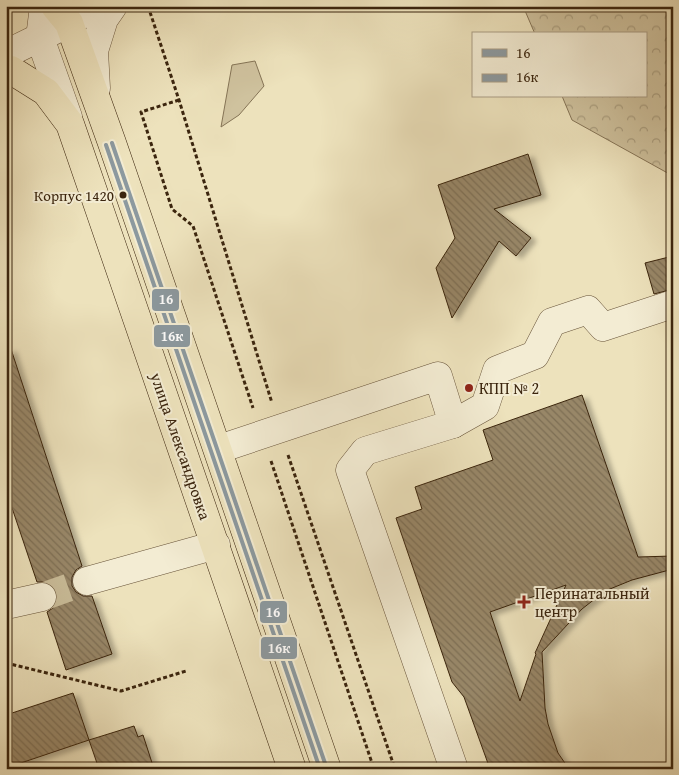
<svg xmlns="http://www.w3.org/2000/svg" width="679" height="775" font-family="'Gentium Book Plus',serif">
<defs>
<pattern id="forest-crowns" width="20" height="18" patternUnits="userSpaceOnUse" patternTransform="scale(1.25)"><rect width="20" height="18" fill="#cfc29e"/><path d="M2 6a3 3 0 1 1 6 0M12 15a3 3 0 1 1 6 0" fill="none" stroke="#a99d7f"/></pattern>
<pattern id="building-back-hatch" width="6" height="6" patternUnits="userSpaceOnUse" patternTransform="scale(1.25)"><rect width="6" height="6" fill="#988768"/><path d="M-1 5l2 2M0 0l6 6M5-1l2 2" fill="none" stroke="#7d6e54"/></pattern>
<filter id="shadow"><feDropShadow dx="5.5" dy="3" stdDeviation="2.5" flood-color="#0004"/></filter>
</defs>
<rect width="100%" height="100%" fill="#ede2bc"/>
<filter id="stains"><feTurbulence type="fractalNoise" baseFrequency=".004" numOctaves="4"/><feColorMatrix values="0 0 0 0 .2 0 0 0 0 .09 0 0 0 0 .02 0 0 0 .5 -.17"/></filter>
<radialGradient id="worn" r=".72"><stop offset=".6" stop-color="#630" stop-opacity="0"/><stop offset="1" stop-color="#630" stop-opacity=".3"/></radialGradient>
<!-- grass -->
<polygon fill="#cfc29e" stroke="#857456" points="255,61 264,86 239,115 221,127 232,65"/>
<!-- forest -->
<polygon fill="url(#forest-crowns)" stroke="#857456" points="523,6 673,6 673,176 572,120 562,96 645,96 645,34 535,34"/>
<!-- building -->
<g fill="url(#building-back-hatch)" stroke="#3b250e" fill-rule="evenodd" filter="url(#shadow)">
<polygon points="528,154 541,195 494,209 531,238 516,256 499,241 452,318 436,268 455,238 438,185"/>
<polygon points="673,256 673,289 654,294 645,263"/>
<polygon points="11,349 82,566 76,570 72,577 72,586 76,592 83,596 92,596 112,654 66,670 47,612 53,608 57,602 57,593 54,587 47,582 37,582 6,490 6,350"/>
<path d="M 582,395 L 638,557 L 673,556 L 673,569 L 632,580 L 605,591 L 582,609 L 542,652 L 545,708 L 548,724 L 558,753 L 569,769 L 490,769 L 464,697 L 452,682 L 396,518 L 422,509 L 415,487 L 493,460 L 483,430 ZM 566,585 L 535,653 L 536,654 L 520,701 L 490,612 Z"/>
<polygon points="73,693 89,740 6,768 6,715"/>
<polygon points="134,726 138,737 143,735 154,769 99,769 89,740"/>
</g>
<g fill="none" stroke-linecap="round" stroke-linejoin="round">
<!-- minor-tunnel -->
<polyline stroke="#c9bc99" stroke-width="28" stroke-dasharray="28 14" stroke-linecap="butt" points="42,597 87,581"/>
<defs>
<g id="minor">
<polyline points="44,6 40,38 68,117"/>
<polyline points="6,54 69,23 94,6"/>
<polyline points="96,88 94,51 104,19 113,6"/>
<polyline points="219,449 438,376 453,424"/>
<polyline points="87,581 216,545"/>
<polyline points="6,605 42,597"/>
<polyline points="454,769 350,470 365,451 453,424 485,406 497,370 535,355 552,322 588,310 603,327 673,304"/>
</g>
<g id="major">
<polyline points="55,6 69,23 112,143 327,769"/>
<polyline points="6,70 11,70 46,92 70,124 292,769"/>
</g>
</defs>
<!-- minor casing -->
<use href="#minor" stroke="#68543a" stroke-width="29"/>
<!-- major casing -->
<use href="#major" stroke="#3b250e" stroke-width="29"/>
<!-- path -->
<g stroke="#3b250e" stroke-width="3" stroke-dasharray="4 2.5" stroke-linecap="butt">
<polyline points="148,6 179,100 272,403"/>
<polyline points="179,100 141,112 172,209 193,226 253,408"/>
<polyline points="288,455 395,769"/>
<polyline points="271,461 374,769"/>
<polyline points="6,663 121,691 186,671"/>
</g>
<!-- minor -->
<use href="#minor" stroke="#f3ecd3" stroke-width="28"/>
<!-- major -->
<use href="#major" stroke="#ede2bc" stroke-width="28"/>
<defs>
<polyline id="bus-1" points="112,143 327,769"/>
<polyline id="bus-2" points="106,145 320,769"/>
</defs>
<!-- bus-1 casing -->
<use href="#bus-1" stroke="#f3ecd3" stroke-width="8"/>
<!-- bus-2 casing -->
<use href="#bus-2" stroke="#f3ecd3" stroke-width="8"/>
<!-- bus-1 -->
<use href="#bus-1" stroke="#8c999f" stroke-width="4"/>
<!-- bus-2 -->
<use href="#bus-2" stroke="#8c999f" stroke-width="4"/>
</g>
<!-- markers -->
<circle fill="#3b250e" stroke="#f3ecd3" stroke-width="2" cx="123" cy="195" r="4.5"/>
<g fill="#8f2418" stroke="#f3ecd3" stroke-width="2">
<circle cx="469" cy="388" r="5"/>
<path d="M521.5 594.5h5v5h5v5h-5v5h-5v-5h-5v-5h5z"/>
</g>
<g text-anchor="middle" stroke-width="4" stroke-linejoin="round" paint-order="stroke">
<!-- bus labels -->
<g font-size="15" fill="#3b250e" stroke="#f3ecd3" text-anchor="end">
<text x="114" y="201">Корпус 1420</text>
</g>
<!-- poi labels -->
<g font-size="16" fill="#3b250e" stroke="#f3ecd3" text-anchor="start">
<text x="479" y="394">КПП № 2</text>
<text x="535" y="599">Перинатальный<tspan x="535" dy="18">центр</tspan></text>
</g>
<!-- street labels -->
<g font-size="16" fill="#3b250e" stroke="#f3ecd3">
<text transform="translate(181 446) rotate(71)" y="6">улица Александровка</text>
</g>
</g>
<g stroke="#f3ecd3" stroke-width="2">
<rect x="151" y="288" width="29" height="24" rx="5" fill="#8c999f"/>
<rect x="153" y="324" width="38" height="24" rx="5" fill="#8c999f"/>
<rect x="259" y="600" width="29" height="24" rx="5" fill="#8c999f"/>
<rect x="260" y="636" width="38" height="24" rx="5" fill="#8c999f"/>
</g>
<g font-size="14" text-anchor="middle" font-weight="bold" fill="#fff">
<text x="166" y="304">16</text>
<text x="172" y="341">16к</text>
<text x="273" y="617">16</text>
<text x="279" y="653">16к</text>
</g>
<!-- margin -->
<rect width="679" height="775" fill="none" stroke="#ede2bc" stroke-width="25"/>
<rect x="8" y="8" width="664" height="760" fill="none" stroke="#3b250e" stroke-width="2.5"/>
<rect x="12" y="12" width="654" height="750" fill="none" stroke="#3b250e"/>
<!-- legend -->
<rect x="472" y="32" width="175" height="65" fill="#f3ecd3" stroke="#a99c84"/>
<rect x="482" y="49" width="25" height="8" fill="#8c999f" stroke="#a99c84"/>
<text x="516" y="58" font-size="15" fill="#3b250e">16</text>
<rect x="482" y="74" width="25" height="8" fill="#8c999f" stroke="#a99c84"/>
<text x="516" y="82" font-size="15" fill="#3b250e">16к</text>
<rect width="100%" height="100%" filter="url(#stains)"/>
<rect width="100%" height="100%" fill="url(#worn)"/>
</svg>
